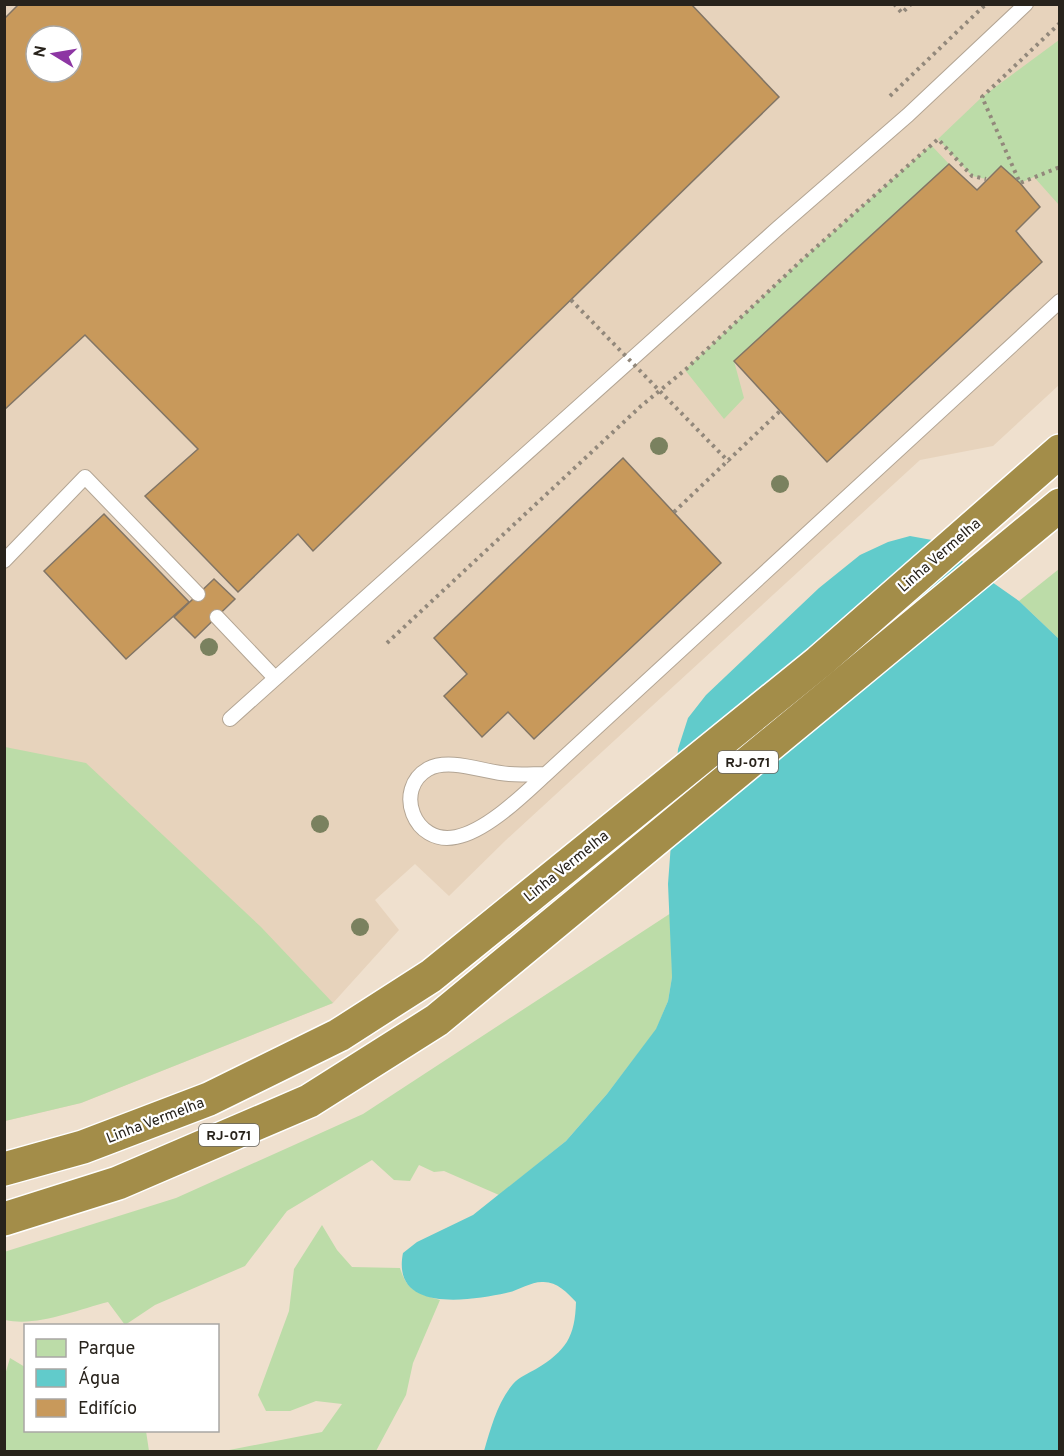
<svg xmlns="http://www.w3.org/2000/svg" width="1064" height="1456" font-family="Overpass,sans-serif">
<rect width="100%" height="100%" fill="#efe0ce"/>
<!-- built -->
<path fill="#e7d3bc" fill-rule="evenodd" d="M 4,5 L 1059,5 L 1059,385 L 993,446 L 920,460 L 506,840 L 449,896 L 415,864 L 375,900 L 399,930 L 333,1003 L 81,1103 L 5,1121 ZM 36,36 L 72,36 L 72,72 L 36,72 Z"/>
<!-- green -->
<g fill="#bcdca8">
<polygon points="1059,40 1059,205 1034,177 1020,183 1002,166 986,179 972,176 938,139 982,97"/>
<polygon points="931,145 949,164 734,361 744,398 724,419 685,370 805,257"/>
<polygon points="1059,569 1059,639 1019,601"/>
<polygon points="5,747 86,763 261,927 333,1003 81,1103 5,1121"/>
<path d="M 671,913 L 672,977 L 668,1001 L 656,1030 L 607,1094 L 566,1141 L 499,1195 L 444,1171 L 434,1172 L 419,1165 L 410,1181 L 394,1180 L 372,1160 L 287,1211 L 245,1266 L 155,1305 L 125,1325 L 108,1302 C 76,1310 37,1327 5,1320 L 4,1252 L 176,1198 L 363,1114 Z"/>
<path d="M 322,1225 L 337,1250 L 352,1267 L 400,1268 C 407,1291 417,1293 440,1300 L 413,1363 L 406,1395 L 376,1451 L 219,1452 L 322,1432 L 342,1404 L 316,1401 L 290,1411 L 266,1411 L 258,1395 L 289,1311 L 294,1269 Z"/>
<polygon points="10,1358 25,1367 26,1430 146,1431 149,1451 5,1451 5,1375"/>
</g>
<!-- water -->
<path fill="#61cbcb" d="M 910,536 L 932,540 L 1019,601 L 1059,639 L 1059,1451 L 484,1451 C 491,1428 497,1403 513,1384 C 519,1377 529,1373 536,1369 C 566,1351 575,1337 576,1302 C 567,1292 556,1281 542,1282 C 530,1282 518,1291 506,1293 C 469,1301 391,1313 403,1253 L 417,1242 L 473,1215 L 566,1141 L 607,1094 L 656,1029 L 668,1001 L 672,977 L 668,884 L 678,749 L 688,718 L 706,695 L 819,588 L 860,555 L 888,542 Z"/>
<!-- building -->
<g fill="#c8995b" stroke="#827565" stroke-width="1.5" fill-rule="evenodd">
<path d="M 19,4 L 691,4 L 779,97 L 313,551 L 298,534 L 238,592 L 145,496 L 198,449 L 85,335 L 4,410 L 4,19 ZM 36,36 L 72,36 L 72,72 L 36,72 Z"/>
<polygon points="949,164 977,190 1001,166 1020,183 1040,207 1016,231 1042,262 827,462 734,361"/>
<polygon points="623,458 721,563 534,739 508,712 482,737 444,696 467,674 434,638"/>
<polygon points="104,514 189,602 126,659 44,571"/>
<polygon points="214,579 235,599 195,638 174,617"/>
</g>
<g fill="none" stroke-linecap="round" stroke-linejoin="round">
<defs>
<g id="lane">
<polyline points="4,561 85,477 198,594"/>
<polyline points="217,617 275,678"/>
<polyline points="230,719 778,228 908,115 1026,4"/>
<path d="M 546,774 C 534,774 521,775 509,774 C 486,773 450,757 428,769 C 393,789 414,846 456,837 C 487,831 523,795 546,774 L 1060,301"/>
</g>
<g id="highway">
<polyline points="4,1169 83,1147 209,1099 339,1035 431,976 819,662 1060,451"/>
<polyline points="4,1219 118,1183 309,1101 437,1020 1060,505"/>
</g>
</defs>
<!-- lane casing -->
<use href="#lane" stroke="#b3a594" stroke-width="16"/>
<!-- highway casing -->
<use href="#highway" stroke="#fff" stroke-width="36"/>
<!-- path -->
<g stroke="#92887b" stroke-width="4" stroke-dasharray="3 4.5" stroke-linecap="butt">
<polyline points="894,4 902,13 911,4"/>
<polyline points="1060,23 982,97 1020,183 1060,167"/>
<polyline points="890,96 986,4"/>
<polyline points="674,512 780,411"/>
<polyline points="387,643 641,406 685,370 805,257 938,139 972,176 986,179"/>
</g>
<!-- lane -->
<use href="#lane" stroke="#fff" stroke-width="14"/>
<!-- highway -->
<use href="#highway" stroke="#a38d49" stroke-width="33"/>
<!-- path-bridge -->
<polyline stroke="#92887b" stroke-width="4" stroke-dasharray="3 4.5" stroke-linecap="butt" points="571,300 729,462"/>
</g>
<!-- trees -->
<g fill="#7a815f">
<circle cx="659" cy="446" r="9"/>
<circle cx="780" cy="484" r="9"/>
<circle cx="209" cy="647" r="9"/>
<circle cx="320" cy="824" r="9"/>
<circle cx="360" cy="927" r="9"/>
</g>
<g text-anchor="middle" stroke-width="4.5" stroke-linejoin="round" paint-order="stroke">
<!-- shield labels -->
<g fill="#fff" stroke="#686560" stroke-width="1.5">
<rect x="718" y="751" width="60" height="22" rx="4.5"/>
<rect x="199" y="1124" width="60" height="22" rx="4.5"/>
</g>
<g font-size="14" font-weight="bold" fill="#28231c">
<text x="748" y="767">RJ-071</text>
<text x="229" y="1140">RJ-071</text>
</g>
<!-- street labels -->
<g font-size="15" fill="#28231c" stroke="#fff">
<text transform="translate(939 555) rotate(-41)" y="5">Linha Vermelha</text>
<text transform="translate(566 866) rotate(-39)" y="5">Linha Vermelha</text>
<text transform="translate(155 1120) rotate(-21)" y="5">Linha Vermelha</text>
</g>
</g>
<!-- border -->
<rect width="1064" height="1456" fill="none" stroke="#28231c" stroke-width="12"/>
<!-- legend -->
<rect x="24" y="1324" width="195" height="108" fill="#ffffff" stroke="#a9a7a4" stroke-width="1.5"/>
<rect x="36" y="1339" width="30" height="18" fill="#bcdca8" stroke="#a9a7a4" stroke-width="1.5"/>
<text x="78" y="1354" font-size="18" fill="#28231c">Parque</text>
<rect x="36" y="1369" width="30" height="18" fill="#61cbcb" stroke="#a9a7a4" stroke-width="1.5"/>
<text x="78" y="1384" font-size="18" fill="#28231c">Água</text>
<rect x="36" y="1399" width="30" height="18" fill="#c8995b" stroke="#a9a7a4" stroke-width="1.5"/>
<text x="78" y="1414" font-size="18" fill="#28231c">Edifício</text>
<!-- north arrow -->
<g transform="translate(54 54) rotate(281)"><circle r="28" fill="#ffffff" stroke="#a9a7a4" stroke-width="1.5"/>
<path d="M0-4.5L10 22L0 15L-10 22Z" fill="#8d36a3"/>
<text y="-9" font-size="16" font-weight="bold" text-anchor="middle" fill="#28231c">N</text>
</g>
</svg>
